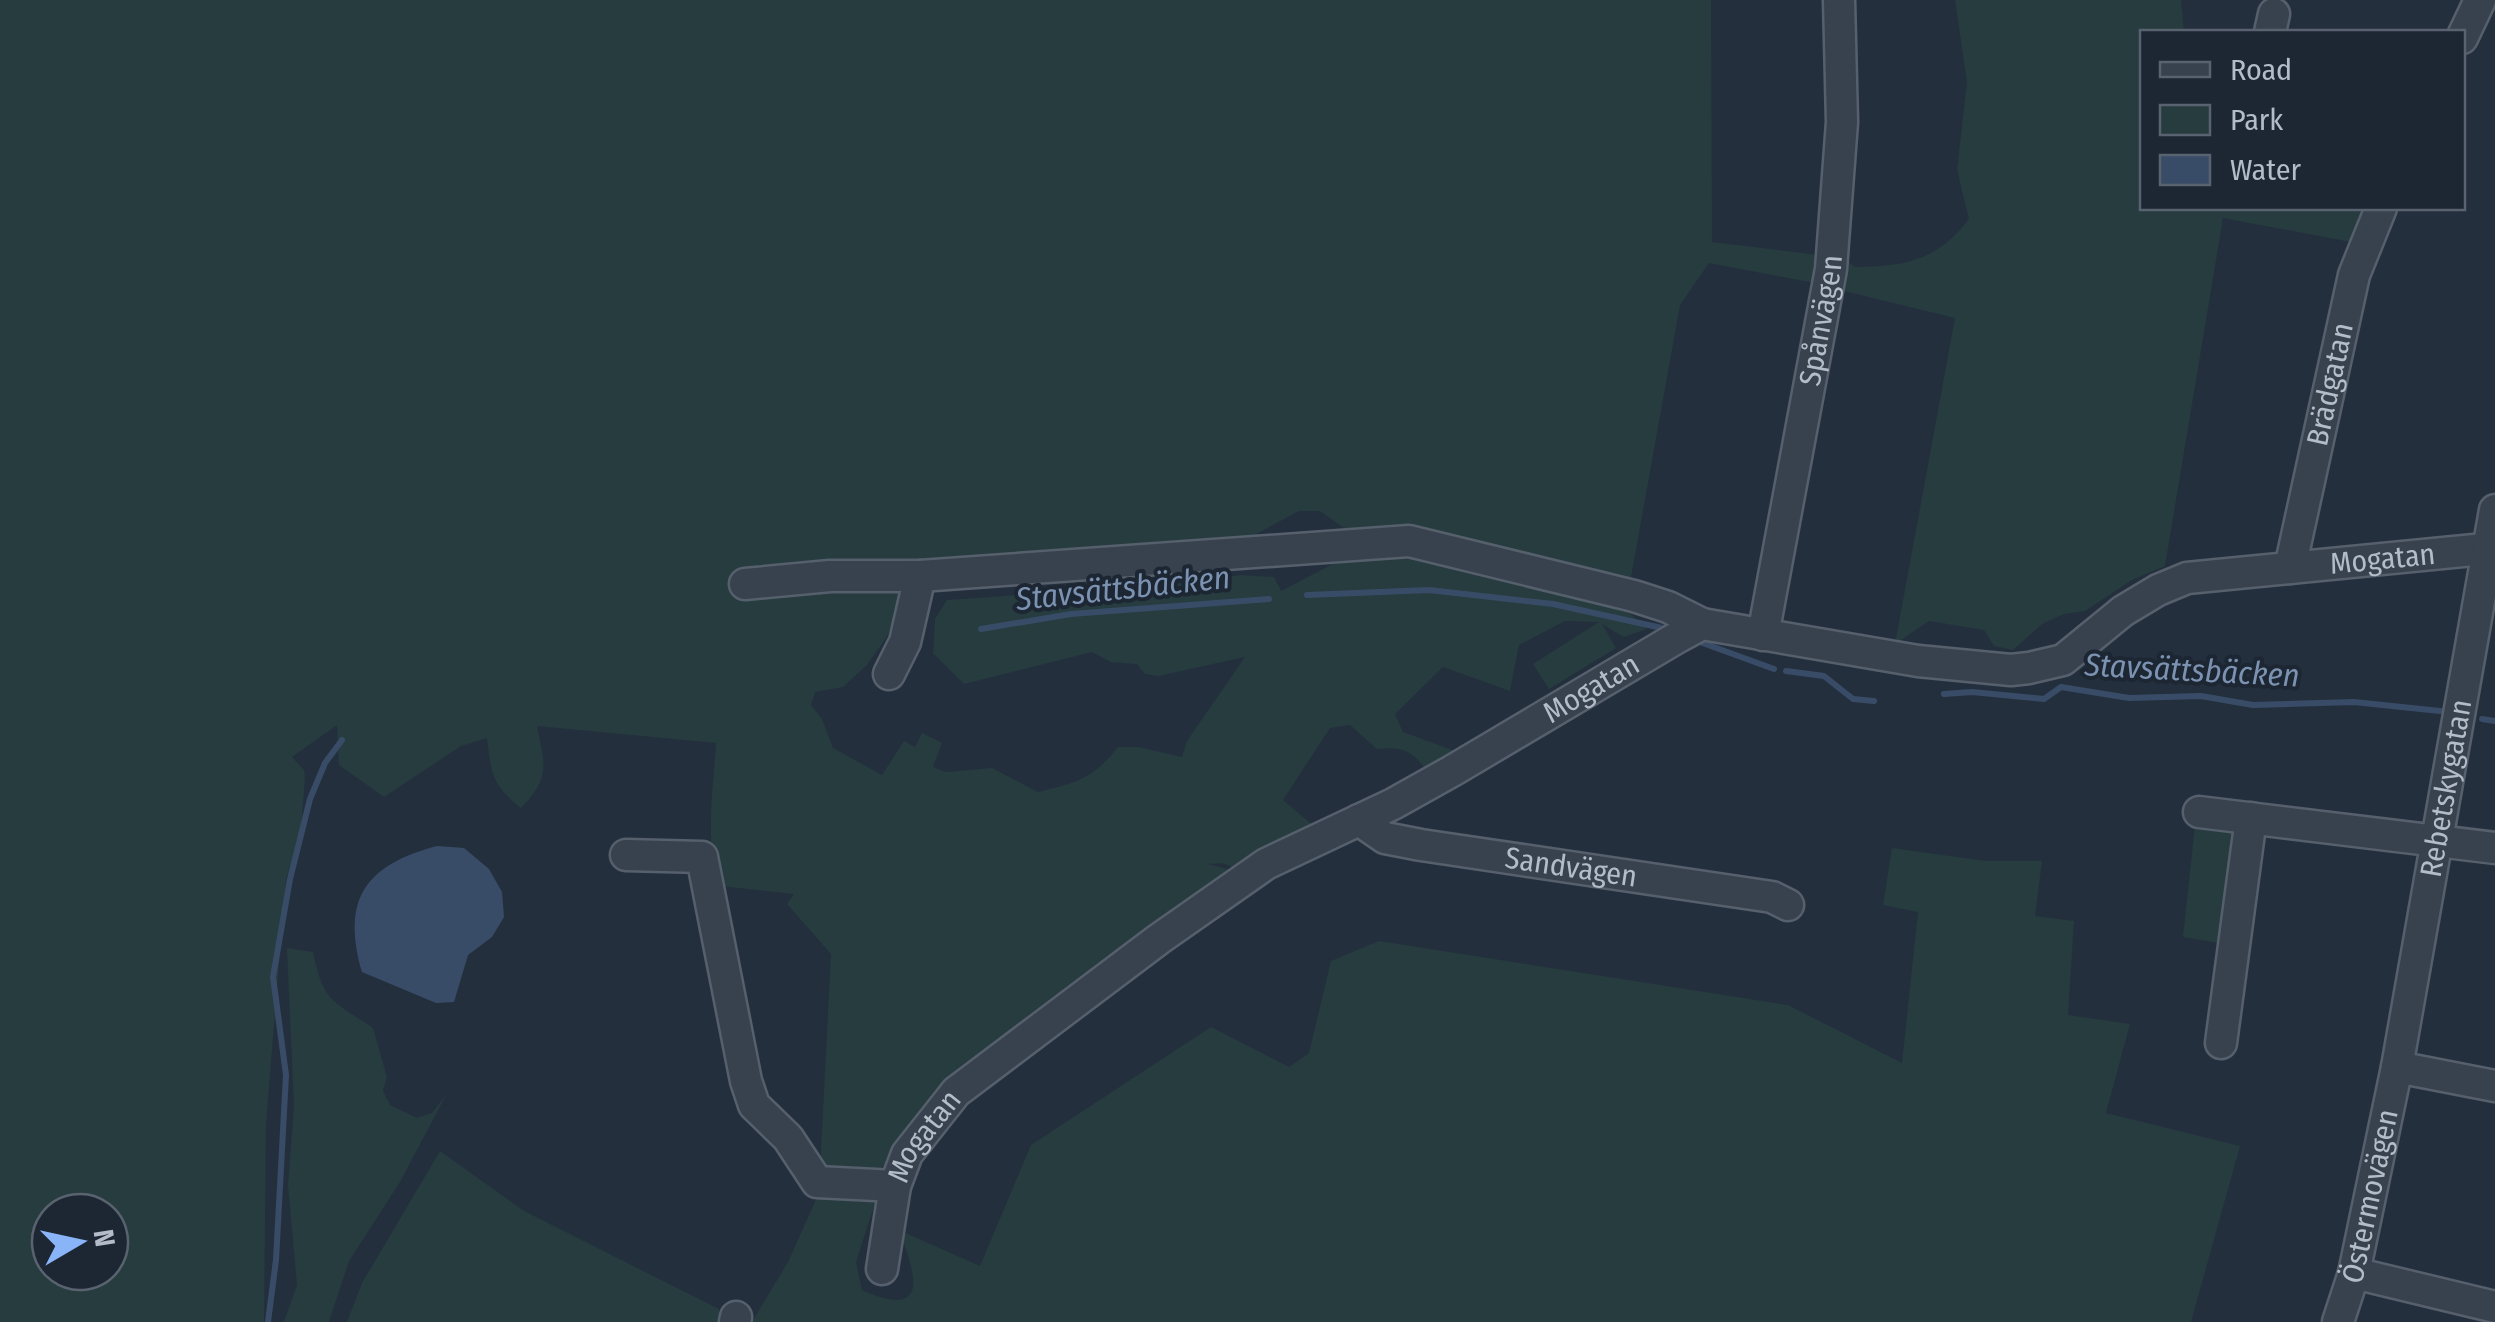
<svg xmlns="http://www.w3.org/2000/svg" width="2495" height="1322" font-family="'Fira Sans Condensed',sans-serif">
<rect width="100%" height="100%" fill="#242f3e"/>
<!-- green -->
<g fill="#263c3f" fill-rule="evenodd">
<path d="M 0,0 L 1711,0 L 1712,242 L 1818,255 L 1815,283 L 1709,263 L 1680,305 L 1630,583 L 1348,531 L 1320,511 L 1299,511 L 1243,541 L 903,563 L 899,613 L 886,638 L 867,665 L 843,687 L 815,692 L 811,705 L 822,719 L 833,748 L 882,775 L 904,741 L 915,747 L 922,733 L 942,743 L 933,767 L 946,772 L 992,768 L 1038,792 C 1076,783 1093,779 1118,747 L 1138,747 L 1182,757 L 1187,741 L 1245,657 L 1158,676 L 1145,674 L 1137,664 L 1111,662 L 1092,652 L 964,684 L 933,653 L 935,619 L 947,600 L 1188,583 L 1241,575 L 1274,577 L 1281,591 L 1352,554 L 1420,553 L 1602,599 L 1627,611 L 1647,629 L 1624,637 L 1602,624 L 1616,648 L 1549,689 L 1533,664 L 1599,622 L 1565,621 L 1519,645 L 1510,691 L 1443,667 L 1395,714 L 1403,732 L 1455,751 L 1428,773 C 1413,751 1404,746 1377,749 L 1350,725 L 1330,728 L 1283,800 L 1315,827 L 1235,868 L 1222,863 L 1208,864 L 1234,871 L 902,1148 C 878,1176 856,1185 820,1170 L 831,954 L 787,904 L 794,894 L 721,886 C 703,849 714,784 716,743 L 537,726 C 545,765 551,777 521,808 C 492,785 491,774 487,738 L 461,746 L 384,797 L 339,765 L 337,725 L 292,757 L 304,770 L 305,777 L 301,829 L 286,879 L 266,1123 L 264,1322 L 0,1322 ZM 50,1212 L 110,1212 L 110,1272 L 50,1272 Z"/>
<path d="M 1955,0 L 2181,0 L 2184,32 L 2142,32 L 2142,208 L 2351,208 L 2368,214 L 2351,242 L 2223,218 L 2165,566 L 2132,580 L 2085,611 L 2064,614 L 2042,624 L 2013,650 L 1994,646 L 1984,630 L 1929,621 L 1895,644 L 1955,318 L 1840,290 L 1844,258 L 1855,267 C 1907,266 1936,261 1969,219 L 1957,170 L 1967,82 Z"/>
<polygon points="2196,816 2230,828 2235,838 2225,944 2183,937"/>
<path d="M 1892,848 L 1986,861 L 2042,861 L 2035,916 L 2074,921 L 2068,1015 L 2130,1024 L 2106,1113 L 2240,1146 L 2191,1322 L 752,1322 L 788,1262 L 819,1193 L 876,1200 L 856,1262 L 862,1290 C 932,1321 915,1273 899,1230 L 980,1266 L 1031,1145 L 1211,1027 L 1289,1067 L 1309,1053 L 1331,961 L 1379,941 L 1788,1005 L 1902,1063 L 1918,912 L 1883,905 Z"/>
<path d="M 287,948 L 313,952 C 323,1002 333,1001 373,1028 L 387,1077 L 383,1091 L 390,1105 L 417,1118 L 432,1113 L 446,1095 L 400,1182 L 349,1261 L 329,1322 L 284,1322 L 297,1285 L 288,1185 L 294,1108 Z"/>
<polygon points="440,1151 524,1211 719,1309 719,1322 347,1322 362,1283"/>
</g>
<!-- water -->
<path fill="#394c67" d="M 437,846 L 464,848 L 489,869 L 502,892 L 504,917 L 492,937 L 468,955 L 454,1002 L 436,1003 L 362,972 C 341,898 366,865 437,846 Z"/>
<g fill="none" stroke-linecap="round" stroke-linejoin="round">
<!-- stream -->
<g stroke="#394c67" stroke-width="6">
<polyline points="1307,595 1429,590 1553,604 1662,628"/>
<polyline points="981,629 1071,614 1269,599"/>
<polyline points="1700,642 1774,669"/>
<polyline points="1786,671 1824,676 1853,699 1874,701"/>
<polyline points="1944,694 1972,692 2044,699 2061,687 2129,698 2201,696 2253,705 2354,702 2440,711"/>
<polyline points="2482,719 2495,721"/>
<polyline points="268,1322 276,1260 286,1075 273,977 290,879 310,799 325,763 342,740"/>
</g>
<defs>
<g id="minor">
<polyline points="2270,32 2274,14"/>
<polyline points="2462,38 2480,0"/>
<path id="s1" d="M 2290,568 L 2354,275 L 2381,208"/>
<polyline points="745,584 830,576 920,576 1409,541 1634,596 1668,607 1702,624"/>
<path id="s2" d="M 1763,635 L 1831,269 L 1842,122 L 1839,0"/>
<polyline points="889,674 905,642 920,576"/>
<polyline points="2199,812 2495,848"/>
<path id="s3" d="M 1359,820 L 1385,838 L 1421,845 L 1772,897 L 1788,905"/>
<polyline points="626,855 702,857 746,1081 754,1105 788,1138 817,1182 895,1186"/>
<polyline points="2221,1043 2251,818"/>
<polyline points="2397,1067 2495,1086"/>
<path id="s4" d="M 882,1269 L 895,1186 L 907,1154 L 956,1092 L 1159,939 L 1266,864 L 1393,804 L 1452,771 L 1678,637 L 1702,624 L 1918,661 L 2011,670 L 2029,668 L 2063,660 L 2123,611 L 2158,590 L 2187,578 L 2495,548"/>
<polyline points="2354,1273 2495,1307"/>
<polyline points="735,1322 736,1317"/>
<path id="s5" d="M 2338,1322 L 2354,1273 L 2397,1067 L 2495,510"/>
</g>
</defs>
<!-- minor casing -->
<use href="#minor" stroke="#565f6c" stroke-width="35"/>
<!-- minor -->
<use href="#minor" stroke="#38414e" stroke-width="30"/>
</g>
<g text-anchor="middle" stroke-width="8" stroke-linejoin="round" paint-order="stroke">
<!-- street labels -->
<g font-size="30" fill="#b4bcc9" stroke="#1d2633">
<text dy="10" stroke="none"><textPath href="#s2" startOffset="320">Spånvägen</textPath></text>
<text dy="10" stroke="none"><textPath href="#s1" startOffset="188">Brädgatan</textPath></text>
<text dy="10" stroke="none"><textPath href="#s4" startOffset="1792">Mogatan</textPath></text>
<text dy="10" stroke="none"><textPath href="#s4" startOffset="952">Mogatan</textPath></text>
<text dy="10" stroke="none"><textPath href="#s5" startOffset="545">Rebetskygatan</textPath></text>
<text dy="10" stroke="none"><textPath href="#s3" startOffset="220">Sandvägen</textPath></text>
<text dy="10" stroke="none"><textPath href="#s4" startOffset="142">Mogatan</textPath></text>
<text dy="10" stroke="none"><textPath href="#s5" startOffset="130">Östermovägen</textPath></text>
</g>
<!-- water labels -->
<g font-size="32" font-style="italic" fill="#7c92b1" stroke="#1d2633">
<text transform="translate(1123 588) rotate(-6)" y="11">Stavsättsbäcken</text>
<text transform="translate(2192 670) rotate(3)" y="11">Stavsättsbäcken</text>
</g>
</g>
<!-- legend -->
<rect x="2140" y="30" width="325" height="180" fill="#1d2633" stroke="#59626f" stroke-width="2.5"/>
<rect x="2160" y="62" width="50" height="15" fill="#38414e" stroke="#59626f" stroke-width="2.5"/>
<text x="2230" y="80" font-size="30" fill="#b4bcc9">Road</text>
<rect x="2160" y="105" width="50" height="30" fill="#263c3f" stroke="#59626f" stroke-width="2.5"/>
<text x="2230" y="130" font-size="30" fill="#b4bcc9">Park</text>
<rect x="2160" y="155" width="50" height="30" fill="#394c67" stroke="#59626f" stroke-width="2.5"/>
<text x="2230" y="180" font-size="30" fill="#b4bcc9">Water</text>
<!-- north arrow -->
<g transform="translate(80 1242) rotate(81)"><circle r="48" fill="#1d2633" stroke="#59626f" stroke-width="2.5"/>
<path d="M0-8L18 38L0 25L-18 38Z" fill="#8ab4f8"/>
<text y="-15" font-size="28" font-weight="bold" text-anchor="middle" fill="#b4bcc9">N</text>
</g>
</svg>
